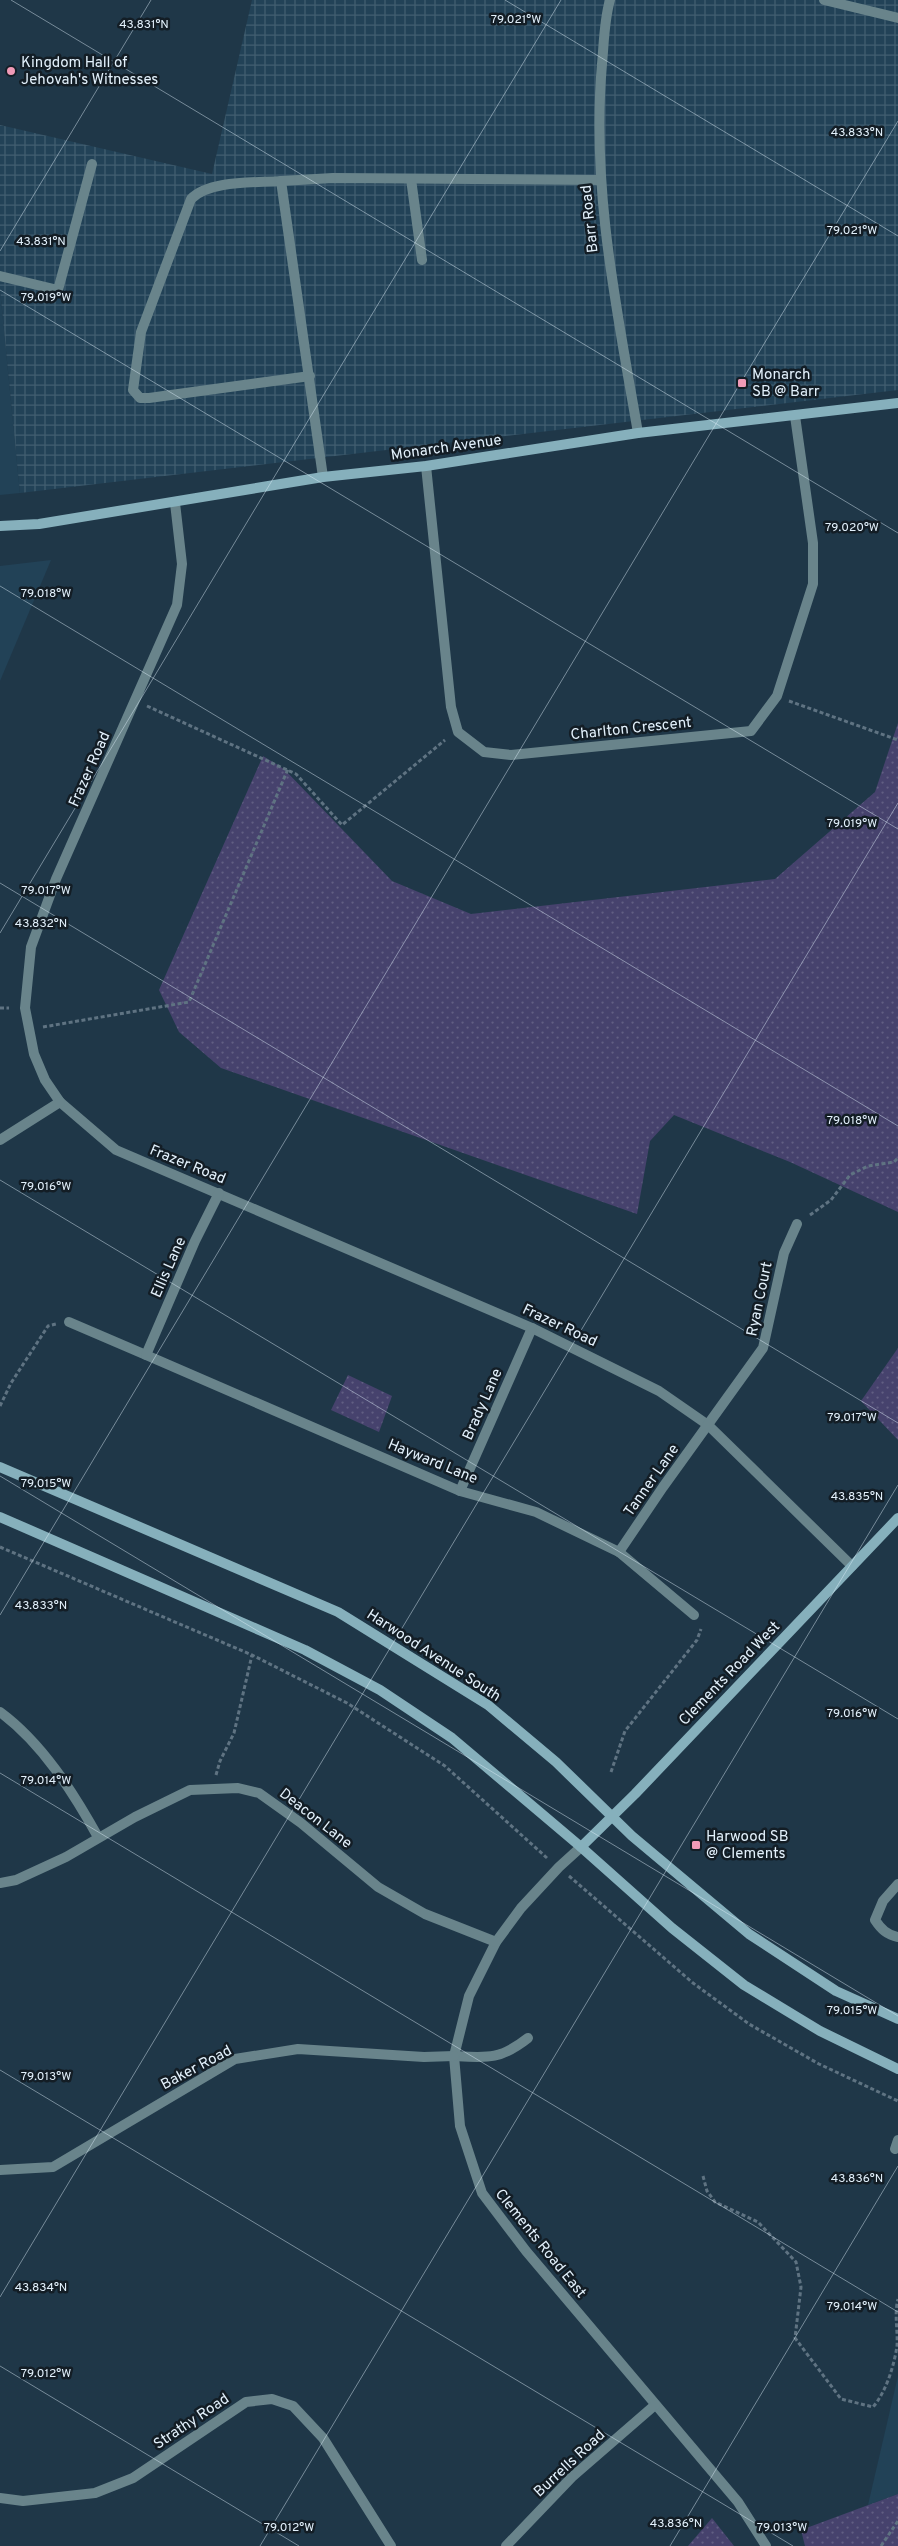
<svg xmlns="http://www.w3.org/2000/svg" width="898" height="2546" font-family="Overpass,sans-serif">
<defs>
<pattern id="industrial-grid" width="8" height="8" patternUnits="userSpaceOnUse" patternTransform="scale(1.25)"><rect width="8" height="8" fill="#224257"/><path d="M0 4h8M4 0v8" fill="none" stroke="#425e70"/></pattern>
<pattern id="park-dots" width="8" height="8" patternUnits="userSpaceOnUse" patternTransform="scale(1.25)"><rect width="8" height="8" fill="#46426d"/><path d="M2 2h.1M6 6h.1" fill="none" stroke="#615e83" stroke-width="1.8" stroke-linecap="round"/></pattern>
</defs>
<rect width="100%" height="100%" fill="#1f3748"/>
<!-- built -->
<g fill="#224257">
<polygon points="0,289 20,493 0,495"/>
<polygon points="51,560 0,681 0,566"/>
<polygon points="898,2376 898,2494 868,2505"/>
</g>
<!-- industrial -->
<polygon fill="url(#industrial-grid)" points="252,0 898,0 898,390 20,493 0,289 0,125 212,174"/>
<!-- park -->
<g fill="url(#park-dots)">
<polygon points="898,723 898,1212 790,1162 674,1115 650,1141 637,1214 221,1068 179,1032 159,990 263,756 284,769 392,881 471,914 775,879 875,792"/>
<polygon points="898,1348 898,1440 861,1401"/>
<polygon points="348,1375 392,1396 379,1432 331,1410"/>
<polygon points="898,2494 898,2546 805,2546 801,2530"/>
<polygon points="712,2518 734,2546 688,2546"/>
</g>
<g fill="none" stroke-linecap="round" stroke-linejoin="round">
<!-- path -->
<g stroke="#5f7382" stroke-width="3" stroke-dasharray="4 2.5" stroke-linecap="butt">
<polyline points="789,701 898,740"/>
<polyline points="147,706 296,774 342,825 445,740"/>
<polyline points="0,1008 9,1008"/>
<polyline points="43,1027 189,1002 288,769"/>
<polyline points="810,1215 831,1200 850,1175 868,1166 894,1162 898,1158"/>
<polyline points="0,1406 11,1383 48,1326 56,1324"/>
<polyline points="0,1547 252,1655 347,1703 445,1766 547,1858"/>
<polyline points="611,1772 625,1731 697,1640 701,1629"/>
<polyline points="216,1775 220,1761 234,1733 252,1655"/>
<polyline points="569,1876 693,1983 749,2024 819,2064 898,2101"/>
<path d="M 703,2176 L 707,2191 L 715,2202 L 758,2222 L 796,2262 L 801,2287 L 795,2338 L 841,2399 L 873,2407 C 886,2392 894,2366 897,2346 C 898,2330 894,2315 898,2299"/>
<polyline points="881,2546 898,2521"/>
</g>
<!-- lane -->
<g stroke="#69848b" stroke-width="10">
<polyline points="824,0 898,18"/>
<polyline points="411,179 422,260"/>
<path d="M 281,181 C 255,183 209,180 191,199 L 141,332 L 133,390 L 140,398 L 149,398 L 310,376"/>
<polyline points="0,276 58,290 92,164"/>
<polyline points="323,477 281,181 333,178 600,180"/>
<polyline points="69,1322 146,1355"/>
<path d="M 898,1884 L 883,1901 L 875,1920 C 881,1929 887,1935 898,1937"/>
<path d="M 454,2056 C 487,2058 500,2060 528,2038"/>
<polyline points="895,2149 898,2140"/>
</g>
<!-- street -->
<g stroke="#69848b" stroke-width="10">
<path d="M 610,0 C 604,21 604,43 602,64 C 591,189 617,310 638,433"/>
<polyline points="426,466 451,707 458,732 484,752 511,755 751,731 777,696 813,584 813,543 795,416"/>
<polyline points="175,503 182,564 177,605 56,879 31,947 25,1008 34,1054 45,1080 60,1102 116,1150 532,1328 659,1391 708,1425 852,1566"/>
<polyline points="0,1140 60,1102"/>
<polyline points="219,1193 195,1241 146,1355 460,1491 536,1512 619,1552 694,1615"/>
<polyline points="460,1491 532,1328"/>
<polyline points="619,1552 663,1487 763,1348 784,1253 797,1224"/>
<path d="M 0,1712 C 42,1743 73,1792 98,1837"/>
<polyline points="581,1847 559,1867 521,1908 496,1942 469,1996 454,2056 460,2126 482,2193 526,2251 738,2502 766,2546"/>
<polyline points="0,1883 16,1880 66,1857 135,1817 190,1790 238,1788 259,1793 301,1823 378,1887 425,1914 496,1942"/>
<polyline points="0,2170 53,2167 235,2059 298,2049 424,2057 454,2056"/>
<polyline points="0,2498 23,2501 95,2493 133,2478 246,2402 272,2399 293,2406 323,2438 391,2546"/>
<polyline points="506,2546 572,2477 655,2405"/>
</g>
<!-- secondary -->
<g stroke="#86b0bc" stroke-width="10">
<polyline points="0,526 39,524 323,477 426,466 638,433 898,403"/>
<polyline points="0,1467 338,1612 488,1705 556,1762 632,1836 749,1934 836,1991 898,2019"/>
<polyline points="0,1517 305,1650 380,1690 452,1738 581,1847 672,1928 744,1985 820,2031 898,2069"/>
<polyline points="581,1847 635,1794 898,1518"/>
</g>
</g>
<!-- ticks -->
<path fill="none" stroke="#e3f1fc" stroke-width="1" stroke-opacity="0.45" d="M 11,0 L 898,533M 505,0 L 898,236M 0,251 L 151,0M 0,290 L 898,829M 0,586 L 898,1126M 0,883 L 898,1423M 0,933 L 561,0M 0,1180 L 898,1719M 0,1476 L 898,2016M 0,1615 L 898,121M 0,1773 L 898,2312M 0,2070 L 793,2546M 0,2297 L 898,803M 0,2366 L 299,2546M 260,2546 L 898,1485M 670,2546 L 898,2166"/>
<!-- markers -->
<g fill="#f09ab7" stroke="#131d25" stroke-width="2">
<circle cx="11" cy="71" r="5"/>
<rect x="737" y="378" width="10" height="10" rx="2.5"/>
<rect x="691" y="1840" width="10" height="10" rx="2.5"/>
</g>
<g text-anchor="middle" stroke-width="5" stroke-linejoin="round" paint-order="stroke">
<!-- poi labels -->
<g font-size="15" fill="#e3f1fc" stroke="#131d25" text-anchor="start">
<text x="21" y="67">Kingdom Hall of<tspan x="21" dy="17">Jehovah's Witnesses</tspan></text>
<text x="752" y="379">Monarch<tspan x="752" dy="17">SB @ Barr</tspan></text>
<text x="706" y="1841">Harwood SB<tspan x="706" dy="17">@ Clements</tspan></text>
</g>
<!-- street labels -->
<g font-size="15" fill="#e3f1fc" stroke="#131d25">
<text transform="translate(589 219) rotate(-96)" y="5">Barr Road</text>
<text transform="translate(446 447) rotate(-8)" y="5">Monarch Avenue</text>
<text transform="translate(631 728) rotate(-6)" y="5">Charlton Crescent</text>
<text transform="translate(89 769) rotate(-66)" y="5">Frazer Road</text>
<text transform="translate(188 1164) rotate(22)" y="5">Frazer Road</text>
<text transform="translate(168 1267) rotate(-66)" y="5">Ellis Lane</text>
<text transform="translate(759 1299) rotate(-78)" y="5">Ryan Court</text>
<text transform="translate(560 1325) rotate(25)" y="5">Frazer Road</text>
<text transform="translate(482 1404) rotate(-66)" y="5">Brady Lane</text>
<text transform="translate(433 1461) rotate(22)" y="5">Hayward Lane</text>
<text transform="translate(651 1480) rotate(-55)" y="5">Tanner Lane</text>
<text transform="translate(434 1655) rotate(33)" y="5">Harwood Avenue South</text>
<text transform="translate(729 1673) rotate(-46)" y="5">Clements Road West</text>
<text transform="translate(316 1818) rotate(38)" y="5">Deacon Lane</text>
<text transform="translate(196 2067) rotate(-28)" y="5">Baker Road</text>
<text transform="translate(541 2243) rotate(51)" y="5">Clements Road East</text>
<text transform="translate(191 2421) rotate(-34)" y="5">Strathy Road</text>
<text transform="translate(569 2463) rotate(-43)" y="5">Burrells Road</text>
</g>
</g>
<g font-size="12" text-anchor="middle" fill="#e3f1fc" stroke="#131d25" stroke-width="5" stroke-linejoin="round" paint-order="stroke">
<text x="516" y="23">79.021°W</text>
<text x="144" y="28">43.831°N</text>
<text x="857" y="136">43.833°N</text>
<text x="852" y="234">79.021°W</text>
<text x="41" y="245">43.831°N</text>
<text x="46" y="301">79.019°W</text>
<text x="852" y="531">79.020°W</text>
<text x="46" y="597">79.018°W</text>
<text x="852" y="827">79.019°W</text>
<text x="46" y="894">79.017°W</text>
<text x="41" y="927">43.832°N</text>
<text x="852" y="1124">79.018°W</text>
<text x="46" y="1190">79.016°W</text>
<text x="852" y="1421">79.017°W</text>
<text x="46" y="1487">79.015°W</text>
<text x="857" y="1500">43.835°N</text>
<text x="41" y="1609">43.833°N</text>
<text x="852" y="1717">79.016°W</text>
<text x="46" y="1784">79.014°W</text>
<text x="852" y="2014">79.015°W</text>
<text x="46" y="2080">79.013°W</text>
<text x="857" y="2182">43.836°N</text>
<text x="41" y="2291">43.834°N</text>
<text x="852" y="2310">79.014°W</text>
<text x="46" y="2377">79.012°W</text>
<text x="676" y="2527">43.836°N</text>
<text x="289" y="2531">79.012°W</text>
<text x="782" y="2531">79.013°W</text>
</g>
</svg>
